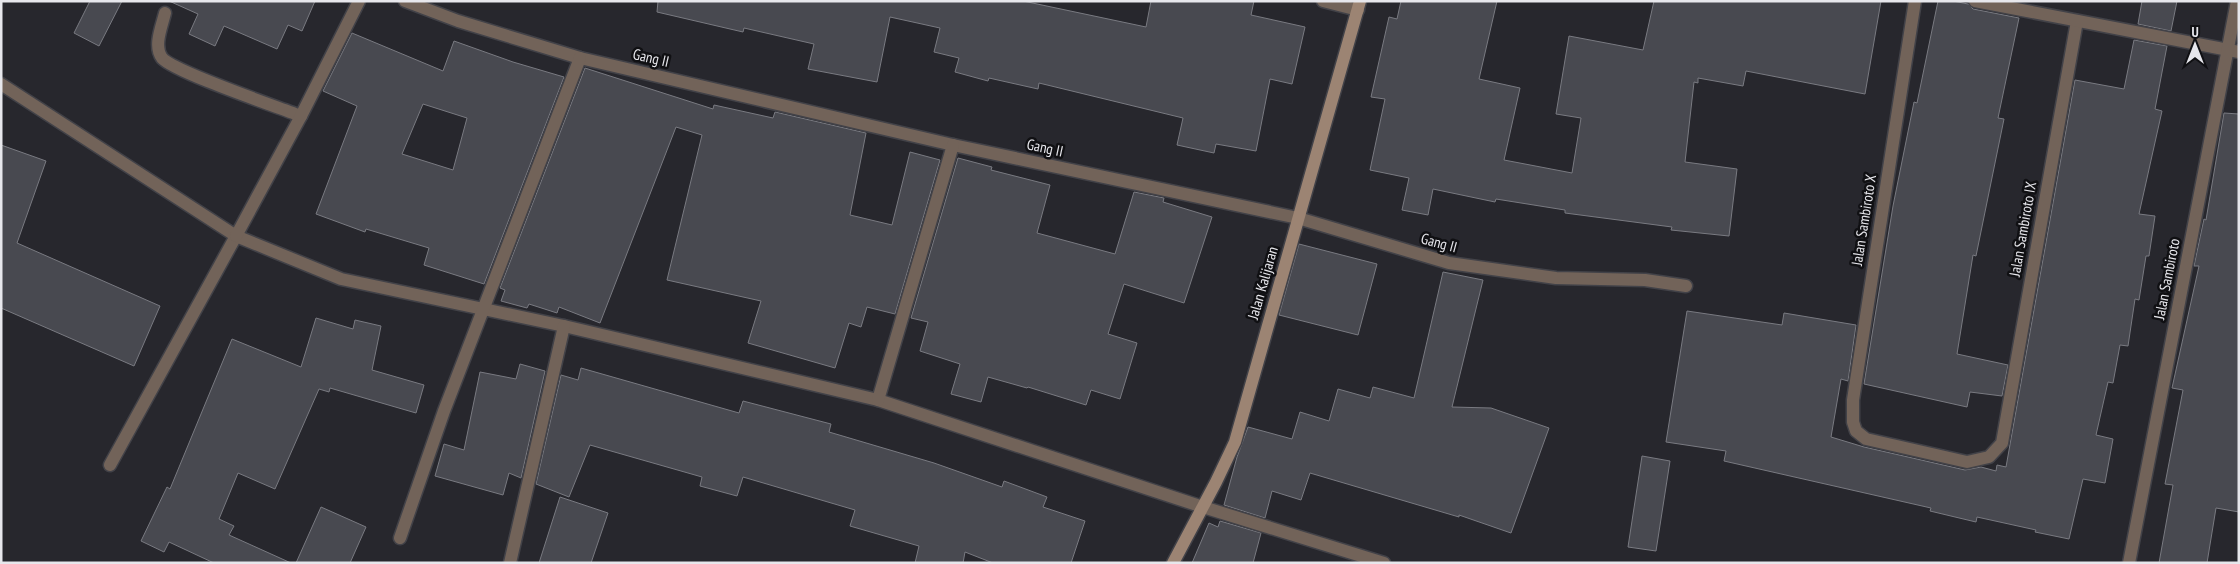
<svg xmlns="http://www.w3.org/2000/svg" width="2240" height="564" font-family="'PT Sans Narrow',sans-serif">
<rect width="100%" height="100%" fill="#27272d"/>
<!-- building -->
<g fill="#484950" stroke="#797a81" fill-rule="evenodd">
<polygon points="90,1 122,1 99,46 74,33"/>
<polygon points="169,1 315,1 302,31 288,25 277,49 224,26 215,46 189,34 198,14"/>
<polygon points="658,1 1023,1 1146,27 1151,1 1254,1 1251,15 1305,27 1292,84 1270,79 1256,151 1216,144 1214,153 1177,145 1183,118 1039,83 1038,89 989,78 988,81 955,72 959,58 934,52 940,28 890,17 877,82 808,69 814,44 744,28 743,32 657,12"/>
<polygon points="1401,1 1497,1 1479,79 1520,88 1504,160 1572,173 1581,118 1556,114 1569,36 1643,50 1654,1 1881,1 1865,94 1746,71 1743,86 1698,78 1698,83 1694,82 1685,162 1737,169 1729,236 1671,230 1672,227 1565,213 1565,210 1496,199 1495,202 1433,189 1428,215 1402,210 1409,178 1370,170 1385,99 1371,97 1389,17 1397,19"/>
<polygon points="1938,1 1953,1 1968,4 1973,9 2019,18 1998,118 2004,119 1976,256 1973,255 1957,354 2008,365 2002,396 1970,392 1967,407 1864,384 1893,206 1914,102 1917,103"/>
<polygon points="2142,1 2177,1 2171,31 2138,24"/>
<path d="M 352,33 L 443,71 L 454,41 L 513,62 L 564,77 L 484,284 L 424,265 L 429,248 L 366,229 L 365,232 L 316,214 L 357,106 L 323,91 ZM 423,104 L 467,118 L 453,170 L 402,154 Z"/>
<polygon points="2134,40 2167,46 2155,109 2162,111 2139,214 2155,216 2149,256 2146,256 2139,300 2135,299 2128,346 2120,345 2113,383 2108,382 2096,435 2113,439 2105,483 2083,479 2069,539 2035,532 2036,530 1977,517 1976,522 1930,511 1931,508 1724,461 1726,451 1666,442 1687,311 1782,325 1784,313 1856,325 1848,381 1841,379 1831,437 1864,447 1965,470 1981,467 1996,471 1997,465 2006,467 2075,80 2124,89"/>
<polygon points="585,68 713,109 714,105 773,118 775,112 866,133 850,215 892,225 910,152 940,160 895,314 867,307 861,327 849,323 835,368 748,343 761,301 667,280 702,135 676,127 600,323 559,307 557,313 529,304 527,308 501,301 505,290 500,288"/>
<polygon points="2224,113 2239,114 2239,512 2216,508 2207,563 2159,563 2173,485 2165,484 2183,390 2172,388 2199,266 2194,266 2204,219 2206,220"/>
<polygon points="1,145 46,161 17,243 160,306 134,366 1,308"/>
<polygon points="958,158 992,167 991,170 1050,185 1037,233 1115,254 1134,192 1164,198 1163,202 1212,217 1184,303 1124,284 1108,334 1137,343 1120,399 1091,390 1086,405 1028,387 1027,388 988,377 981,402 951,394 960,364 920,351 928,322 911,318"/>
<polygon points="1299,244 1377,264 1358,335 1279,315"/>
<polygon points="1443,272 1483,280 1452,407 1491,408 1549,428 1511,533 1459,515 1459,517 1310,473 1301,500 1272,491 1265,518 1224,505 1237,457 1248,427 1292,439 1300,412 1329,421 1338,389 1370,398 1373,387 1414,398"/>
<polygon points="316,318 353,329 355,320 381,326 372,370 424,385 416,413 330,388 329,392 319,389 275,489 238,473 219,519 234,526 229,535 291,563 214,563 169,542 164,552 141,541 167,487 170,489 232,339 301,367"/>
<polygon points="520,364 545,371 521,478 509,473 503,495 435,476 444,444 464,450 480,372 516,379"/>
<polygon points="581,368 739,413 743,401 831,424 829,432 934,463 1002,487 1004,481 1047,497 1043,507 1085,521 1071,563 993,563 965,552 963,563 915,563 919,546 850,526 855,510 743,477 737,496 700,486 702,477 590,445 569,497 536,484 561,375 578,380"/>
<polygon points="1642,456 1670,461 1656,551 1628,547"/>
<polygon points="560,497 608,513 591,563 539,563"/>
<polygon points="321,507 366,527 350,563 296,563"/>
<polygon points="1220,521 1261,533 1253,563 1192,563 1209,523 1218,527"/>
</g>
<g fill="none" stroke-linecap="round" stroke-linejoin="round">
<defs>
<polyline id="lane" points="110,465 236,236"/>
<g id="street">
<polyline points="405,1 458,21 580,58 953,145 1298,218 1449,263 1556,278 1645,280 1686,286"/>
<polyline points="1323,1 1358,10"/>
<polyline points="1915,1 1853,400 1853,422 1856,431 1866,439 1967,462 1989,457 2002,443 2077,21"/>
<polyline points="1975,1 2239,52"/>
<path d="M 165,13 C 162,26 153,46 162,58 C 174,72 278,107 301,116"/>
<polyline points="1,84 236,236 341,279 564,326 878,400 1203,507 1384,563"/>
<polyline points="236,236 301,116 359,1"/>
<polyline points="878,400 953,145"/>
<polyline points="400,538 444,411 580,58"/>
<polyline points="510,563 564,326"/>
<polyline points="2129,563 2237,1"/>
</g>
<polyline id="secondary" points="1173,563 1216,482 1235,442 1360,1"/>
</defs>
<!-- lane casing -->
<use href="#lane" stroke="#424248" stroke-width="15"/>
<!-- street casing -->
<use href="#street" stroke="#424248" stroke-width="15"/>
<!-- secondary casing -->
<use href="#secondary" stroke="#424248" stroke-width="15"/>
<!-- lane -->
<use href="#lane" stroke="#726359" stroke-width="12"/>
<!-- street -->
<use href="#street" stroke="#726359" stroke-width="12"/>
<!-- secondary -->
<use href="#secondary" stroke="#9c8473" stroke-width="12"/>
</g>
<g text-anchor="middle" stroke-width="5" stroke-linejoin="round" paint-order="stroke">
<!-- street labels -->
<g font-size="15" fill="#e7e7ec" stroke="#101013">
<text transform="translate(651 58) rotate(13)" y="5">Gang II</text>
<text transform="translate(1045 148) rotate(12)" y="5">Gang II</text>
<text transform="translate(1864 220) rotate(-81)" y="5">Jalan Sambiroto X</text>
<text transform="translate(2023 229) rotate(-80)" y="5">Jalan Sambiroto IX</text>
<text transform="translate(1439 243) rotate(15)" y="5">Gang II</text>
<text transform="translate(2167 279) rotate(-79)" y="5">Jalan Sambiroto</text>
<text transform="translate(1263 283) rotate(-74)" y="5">Jalan Kalijaran</text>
</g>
</g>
<!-- border -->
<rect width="2240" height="564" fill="none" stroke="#e7e7ec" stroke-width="5"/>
<!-- north arrow -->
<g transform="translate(2195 45)" stroke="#101013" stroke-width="4" paint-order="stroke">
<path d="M0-4L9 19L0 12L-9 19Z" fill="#e7e7ec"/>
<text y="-8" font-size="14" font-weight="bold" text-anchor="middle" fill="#e7e7ec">U</text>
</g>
</svg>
